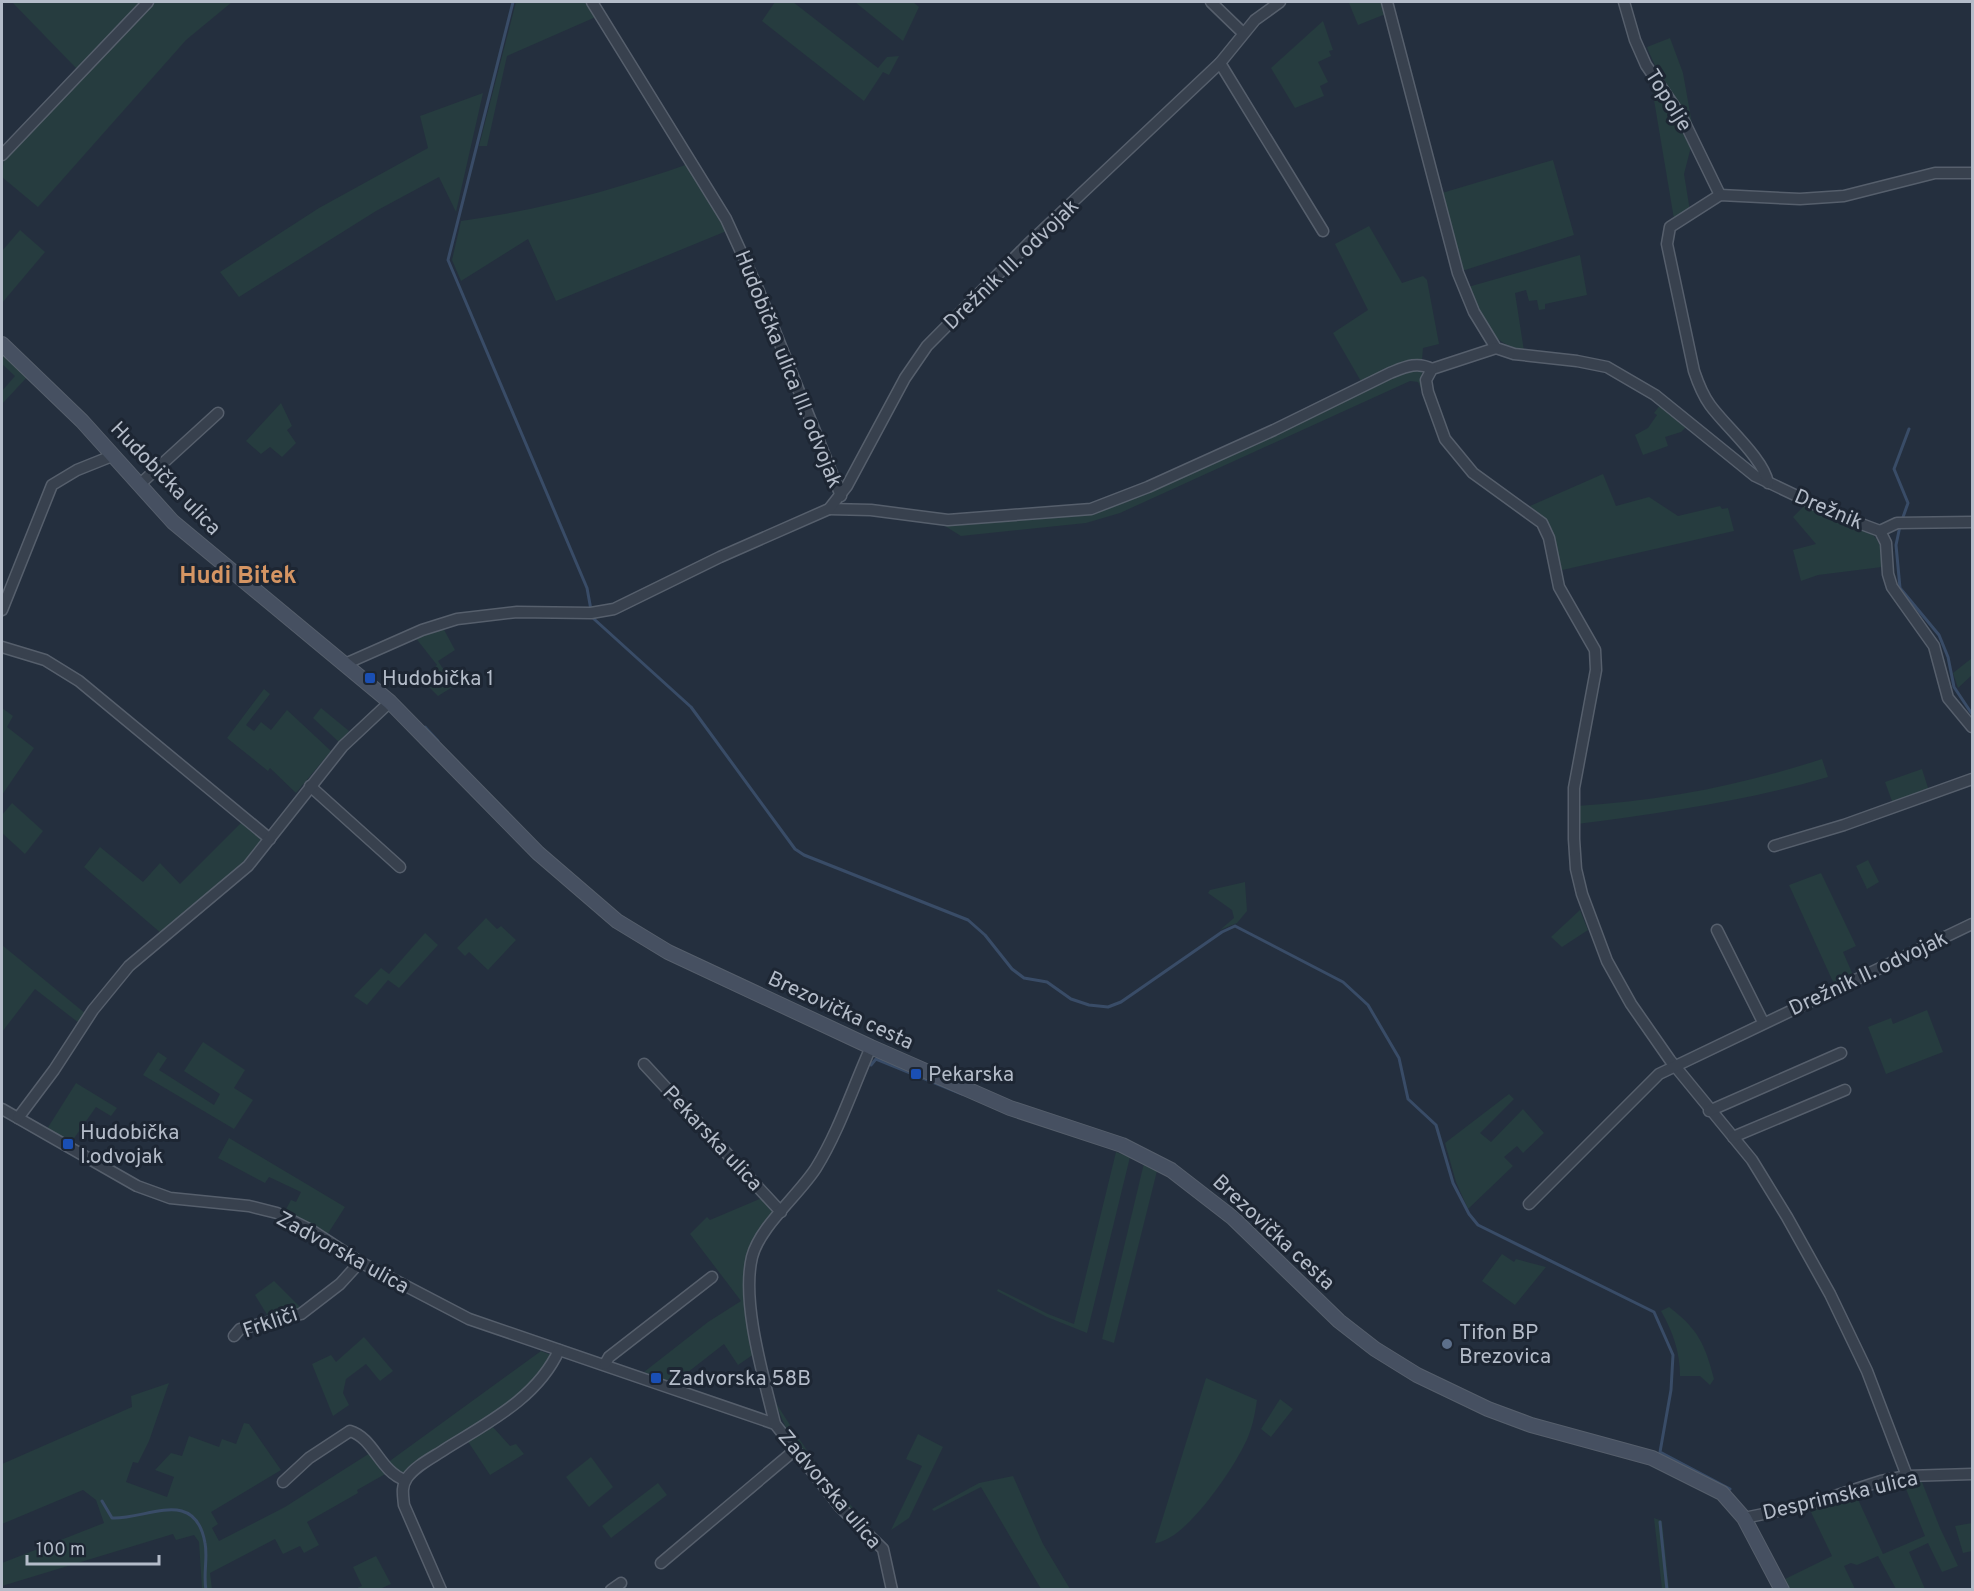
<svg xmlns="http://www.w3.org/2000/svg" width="1974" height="1591" font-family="Overpass,sans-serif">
<rect width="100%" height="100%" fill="#242f3e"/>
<!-- green -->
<g fill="#263c3f">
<polygon points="12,2 143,2 77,69"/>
<polygon points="152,2 232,2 186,40 38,207 2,177 4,156"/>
<polygon points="516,2 589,2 598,16 507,56 487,146 479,146"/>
<polygon points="775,2 793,2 878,68 887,57 899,56 889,75 883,72 864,101 762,21"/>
<polygon points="855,2 913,2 919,7 903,41"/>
<polygon points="1384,2 1388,13 1358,25 1349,3"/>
<polygon points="1323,21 1333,50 1329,51 1331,56 1318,62 1328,82 1320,86 1324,96 1295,108 1271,68"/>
<path d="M 1670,38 L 1683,73 L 1694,135 L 1684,174 L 1690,211 L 1674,219 L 1653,94 C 1663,71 1655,69 1647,47 Z"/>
<polygon points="483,93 456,212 439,177 376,211 239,297 220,272 319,208 428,148 420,116"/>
<polygon points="1553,160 1574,235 1462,271 1442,193"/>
<path d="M 691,163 L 729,230 L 556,301 L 528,239 L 461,281 L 452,260 L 461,221 C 540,210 615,190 691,163 Z"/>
<polygon points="1369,226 1402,283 1423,276 1427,280 1439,344 1423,348 1422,360 1362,383 1333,333 1368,310 1335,244"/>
<polygon points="20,230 45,252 2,303 2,251"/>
<path d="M 1580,255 L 1587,295 L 1545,304 L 1545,309 L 1539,310 L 1537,300 L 1529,301 L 1526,290 L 1515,293 L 1524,351 C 1486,341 1483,320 1468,287 Z"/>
<polygon points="2,351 29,375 2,404 2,391 15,376 2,364"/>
<polygon points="1411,369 1422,370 1421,388 1418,382 1410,381 1120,513 1086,523 961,536 940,523 1073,514"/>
<polygon points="281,403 292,426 287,430 296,443 282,457 270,447 261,454 246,441"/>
<polygon points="1661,404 1688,425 1681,432 1665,437 1668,446 1643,455 1635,435 1648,428 1657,415 1654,413"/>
<polygon points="1603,474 1616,506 1649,497 1678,516 1720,506 1722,509 1728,508 1734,531 1558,571 1543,519 1530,506"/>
<path d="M 1805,505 L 1867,530 C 1881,540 1883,550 1882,567 L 1818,575 L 1801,581 L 1793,550 L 1816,544 L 1793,517 Z"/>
<polygon points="442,626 455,650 438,661 454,686 438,696 422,680 437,665 415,637"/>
<polygon points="1972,658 1972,675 1958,688 1953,673"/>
<polygon points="264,689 270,694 246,725 254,731 261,722 271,730 287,710 331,751 296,793 270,768 268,771 227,738"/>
<polygon points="2,708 13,716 7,727 34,748 2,795"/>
<polygon points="321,708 349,731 339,742 313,718"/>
<path d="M 1822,759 L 1828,777 C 1746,801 1662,813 1577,824 L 1577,806 C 1660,801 1743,785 1822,759 Z"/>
<polygon points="1922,769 1929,791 1893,804 1885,782"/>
<polygon points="12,803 43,831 25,854 2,833 2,815"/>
<polygon points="243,821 263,838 256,853 162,934 84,867 100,847 143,882 160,863 180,884"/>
<polygon points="1868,860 1879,882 1867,889 1856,866"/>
<polygon points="1821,873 1856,946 1843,952 1853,975 1834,984 1789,885"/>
<polygon points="1245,882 1247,911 1237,923 1220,930 1234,918 1232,910 1208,893 1210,890"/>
<polygon points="1580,910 1588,930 1562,947 1551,937"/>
<polygon points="486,918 497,929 501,926 516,940 488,970 469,952 465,956 457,948"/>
<polygon points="425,933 438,945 399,988 388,980 367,1005 354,996 381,968 389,974"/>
<polygon points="2,945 86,1014 79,1023 35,989 2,1032"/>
<polygon points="1927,1010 1943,1052 1886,1074 1868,1027 1891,1018 1893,1024"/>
<polygon points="203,1042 245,1070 234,1088 253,1100 234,1129 143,1075 158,1052 167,1058 159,1070 214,1105 220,1094 184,1071"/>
<polygon points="76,1083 117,1108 111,1116 96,1107 70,1144 47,1129"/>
<polygon points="1509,1094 1514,1099 1480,1133 1491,1142 1523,1109 1544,1133 1523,1153 1517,1146 1504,1157 1513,1166 1468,1209 1456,1182 1445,1143"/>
<polygon points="229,1138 345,1207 327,1235 285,1211 291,1200 296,1202 301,1192 269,1177 265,1183 218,1158"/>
<polygon points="1116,1152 1130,1157 1087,1333 1047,1317 997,1291 998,1289 1048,1314 1074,1324"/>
<polygon points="1144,1163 1157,1171 1114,1343 1102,1339"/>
<polygon points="762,1198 773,1213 752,1245 754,1354 738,1365 724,1344 674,1383 644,1372 708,1322 741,1301 690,1234 707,1217 710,1220"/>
<polygon points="1502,1254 1514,1262 1516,1259 1546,1267 1515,1305 1482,1281"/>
<polygon points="274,1281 302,1309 269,1318 255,1295"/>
<path d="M 1669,1307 C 1698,1329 1705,1344 1714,1379 L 1710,1385 L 1700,1376 L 1680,1376 C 1680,1352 1673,1332 1661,1311 Z"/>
<polygon points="364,1337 393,1371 380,1381 366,1364 346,1379 343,1393 349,1405 333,1416 312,1364 331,1355 336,1362"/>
<path d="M 541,1351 L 551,1355 C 519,1412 453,1433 404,1473 L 399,1474 L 387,1463 Z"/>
<path d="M 1206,1378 L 1257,1400 C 1255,1413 1253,1425 1248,1437 C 1237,1464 1186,1541 1155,1543 Z"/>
<polygon points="169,1383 149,1441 138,1463 133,1462 126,1482 167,1497 174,1477 155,1470 171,1453 182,1456 189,1436 219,1447 222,1439 236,1444 244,1423 249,1424 281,1470 211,1512 218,1524 212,1528 219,1541 285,1507 370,1453 387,1473 357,1490 358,1493 307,1522 319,1545 304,1553 300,1546 283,1554 275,1539 210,1573 212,1589 202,1589 199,1542 194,1535 176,1540 173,1534 2,1586 2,1563 104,1523 96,1500 83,1490 2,1524 2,1464 132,1407 131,1396"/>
<polygon points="1280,1399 1293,1409 1271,1437 1261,1429"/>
<path d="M 776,1403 C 803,1446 829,1485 866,1521 L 864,1524 C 830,1492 790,1449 776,1403 Z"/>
<polygon points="492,1426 510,1446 516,1444 524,1454 490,1475 467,1440"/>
<polygon points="918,1434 943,1447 909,1518 891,1530 922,1466 906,1459"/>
<polygon points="591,1457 613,1487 589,1507 566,1477"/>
<polygon points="1013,1476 1043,1544 1070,1589 1041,1589 981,1487 934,1511 932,1509 979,1483"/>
<polygon points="1922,1482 1940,1528 1958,1566 1942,1572 1928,1543 1909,1552 1925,1589 1896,1589 1878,1556 1857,1565 1851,1563 1844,1566 1855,1589 1790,1589 1785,1579 1832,1556 1810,1510 1856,1495 1883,1554 1925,1536 1904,1484"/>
<polygon points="658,1483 667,1495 611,1538 602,1526"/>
<polygon points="1654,1518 1662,1521 1669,1589 1662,1589"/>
<polygon points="1972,1523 1972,1551 1963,1553 1955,1526"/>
<polygon points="376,1556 391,1584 380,1589 355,1589 362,1586 353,1567"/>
</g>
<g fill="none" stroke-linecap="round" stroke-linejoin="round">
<!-- stream -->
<g stroke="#394c67" stroke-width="3">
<polyline points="513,2 448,260 587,588 591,610"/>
<polyline points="1902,520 1908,503 1894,469 1909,429"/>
<polyline points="1900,526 1896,545 1900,588 1939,635 1948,657 1954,687 1972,714"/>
<polyline points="594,619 691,707 795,849 804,855 968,920 985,935 1012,969 1024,978 1047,982 1071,999 1089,1005 1108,1007 1121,1002 1222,932 1235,926 1343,982 1368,1005 1399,1058 1408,1099 1436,1125 1453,1183 1469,1214 1478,1225 1654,1312 1673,1355 1671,1390 1660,1452 1730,1489"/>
<polyline points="425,727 438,741"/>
<polyline points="871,1065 876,1059 962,1094"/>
<path d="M 102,1501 L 112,1518 C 146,1520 195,1486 205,1543 C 208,1558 203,1574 206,1590"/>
<polyline points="1660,1522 1667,1590"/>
</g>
<defs>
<g id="minor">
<polyline points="592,2 726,219 758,289 841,496"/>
<polyline points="1211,2 1243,33"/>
<polyline points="1387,2 1458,273 1474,312 1496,348 1514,354 1577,361 1607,367 1655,395 1755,476 1837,515 1880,531 1886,543 1888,574 1892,587 1934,646 1948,698 1972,727"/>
<polyline points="1624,2 1635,40 1646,65 1683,119 1720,195"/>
<polyline points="1220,63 1323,231"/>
<polyline points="2,155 148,2"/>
<polyline points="1496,348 1432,369 1426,380 1428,392 1445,439 1473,473 1542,523 1549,538 1559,587 1595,650 1596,670 1574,788 1574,839 1576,869 1582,894 1607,961 1631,1004 1670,1060 1752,1160 1787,1217 1830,1294 1867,1371 1907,1476"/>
<path d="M 1768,483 C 1764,459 1725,426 1710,405 C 1702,394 1698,383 1694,371 L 1667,244 L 1670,227 L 1720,195 L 1800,199 L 1844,196 L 1935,173 L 1972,173"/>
<polyline points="139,485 218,413"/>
<path d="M 829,509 L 871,510 L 948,520 L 1091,509 L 1148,487 L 1274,430 L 1390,373 C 1405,367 1417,361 1432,369"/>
<polyline points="1880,531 1897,523 1972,522"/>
<polyline points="2,610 52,485 77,470 112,456"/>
<polyline points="2,647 45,660 79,681 270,839"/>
<polyline points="345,664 422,630 457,619 517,612 591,613 614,609 720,557 829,509 847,486 905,378 927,346 1028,244 1220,63 1255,20 1280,2"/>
<polyline points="310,786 400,867"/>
<polyline points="1774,846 1844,825 1972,779"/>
<polyline points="1717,930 1763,1022"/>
<polyline points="644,1064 781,1212"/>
<polyline points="2,1109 137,1186 170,1198 249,1206 277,1213 311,1230 360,1262 469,1319 775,1424 840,1507 883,1549 892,1590"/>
<polyline points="1709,1111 1841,1053"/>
<polyline points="18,1118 54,1070 93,1010 129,966 248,866 343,746 390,702"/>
<polyline points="1733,1137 1845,1090"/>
<polyline points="1529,1204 1659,1074 1972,924"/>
<polyline points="234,1336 240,1329 301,1314 340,1284 360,1262"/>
<polyline points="605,1364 609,1357 712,1277"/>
<path d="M 775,1424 C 764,1378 741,1303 752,1257 C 760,1226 798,1196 816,1168 C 839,1131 853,1087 871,1047"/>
<path d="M 283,1482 L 309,1458 L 350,1431 C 374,1438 380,1472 405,1480"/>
<polyline points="1744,1518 1807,1505 1881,1481 1907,1476 1972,1474"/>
<polyline points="661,1563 795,1450"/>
<path d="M 441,1590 L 404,1505 C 403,1495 401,1487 407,1478 C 416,1465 434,1457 447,1448 C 489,1422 538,1397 559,1350"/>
<polyline points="611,1590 621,1583"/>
</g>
<polyline id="secondary" points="2,344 82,421 173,522 390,702 538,853 617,921 668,952 871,1047 1010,1108 1122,1145 1171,1170 1233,1218 1339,1321 1375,1349 1417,1375 1488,1409 1531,1425 1652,1458 1722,1493 1744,1518 1782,1590"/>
</defs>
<!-- minor casing -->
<use href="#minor" stroke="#565f6c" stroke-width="13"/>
<!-- secondary casing -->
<use href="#secondary" stroke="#565f6c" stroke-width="16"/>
<!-- minor -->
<use href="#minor" stroke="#38414e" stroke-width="10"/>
<!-- secondary -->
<use href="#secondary" stroke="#465061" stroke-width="14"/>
</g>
<!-- markers -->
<g fill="#1a4fb4" stroke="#1d2633" stroke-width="2">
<rect x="364" y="672" width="12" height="12" rx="3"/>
<rect x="910" y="1068" width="12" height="12" rx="3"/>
<rect x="62" y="1138" width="12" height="12" rx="3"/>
<rect x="650" y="1372" width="12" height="12" rx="3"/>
</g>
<circle fill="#5c6f8a" stroke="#1d2633" stroke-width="2" cx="1447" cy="1344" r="6"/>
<g text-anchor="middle" stroke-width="6" stroke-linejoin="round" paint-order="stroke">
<!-- street labels -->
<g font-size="21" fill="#b4bcc9" stroke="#1d2633">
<text transform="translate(1669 100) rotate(58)" y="7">Topolje</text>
<text transform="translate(1011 264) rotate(-44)" y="7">Drežnik III. odvojak</text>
<text transform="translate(789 369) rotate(68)" y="7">Hudobička ulica III. odvojak</text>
<text transform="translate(166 478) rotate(46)" y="7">Hudobička ulica</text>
<text transform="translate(1829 509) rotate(23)" y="7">Drežnik</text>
<text transform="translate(1868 973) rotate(-25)" y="7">Drežnik II. odvojak</text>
<text transform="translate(841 1010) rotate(25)" y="7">Brezovička cesta</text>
<text transform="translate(713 1138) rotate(47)" y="7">Pekarska ulica</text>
<text transform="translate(1274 1232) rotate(43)" y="7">Brezovička cesta</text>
<text transform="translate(343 1252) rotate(29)" y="7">Zadvorska ulica</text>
<text transform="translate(270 1322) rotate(-19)" y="7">Frkliči</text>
<text transform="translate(830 1489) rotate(50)" y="7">Zadvorska ulica</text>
<text transform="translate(1840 1495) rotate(-13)" y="7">Desprimska ulica</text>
</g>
<!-- poi labels -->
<g font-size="21" fill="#b4bcc9" stroke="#1d2633" text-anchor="start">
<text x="382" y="685">Hudobička 1</text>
<text x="928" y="1081">Pekarska</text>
<text x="80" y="1139">Hudobička<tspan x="80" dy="24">I.odvojak</tspan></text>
<text x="1459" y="1339">Tifon BP<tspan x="1459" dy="24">Brezovica</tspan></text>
<text x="668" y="1385">Zadvorska 58B</text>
</g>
<!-- quarter labels -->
<g font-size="24" font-weight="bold" fill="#d59563" stroke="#1d2633">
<text x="238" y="583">Hudi Bitek</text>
</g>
</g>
<!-- border -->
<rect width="1974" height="1591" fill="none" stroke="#b4bcc9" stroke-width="6"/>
<!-- scale -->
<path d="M27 1555v9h132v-9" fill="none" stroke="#b4bcc9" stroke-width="3"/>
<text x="36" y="1555" font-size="18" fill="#b4bcc9" stroke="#1d2633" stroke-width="4.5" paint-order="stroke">100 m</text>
</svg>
